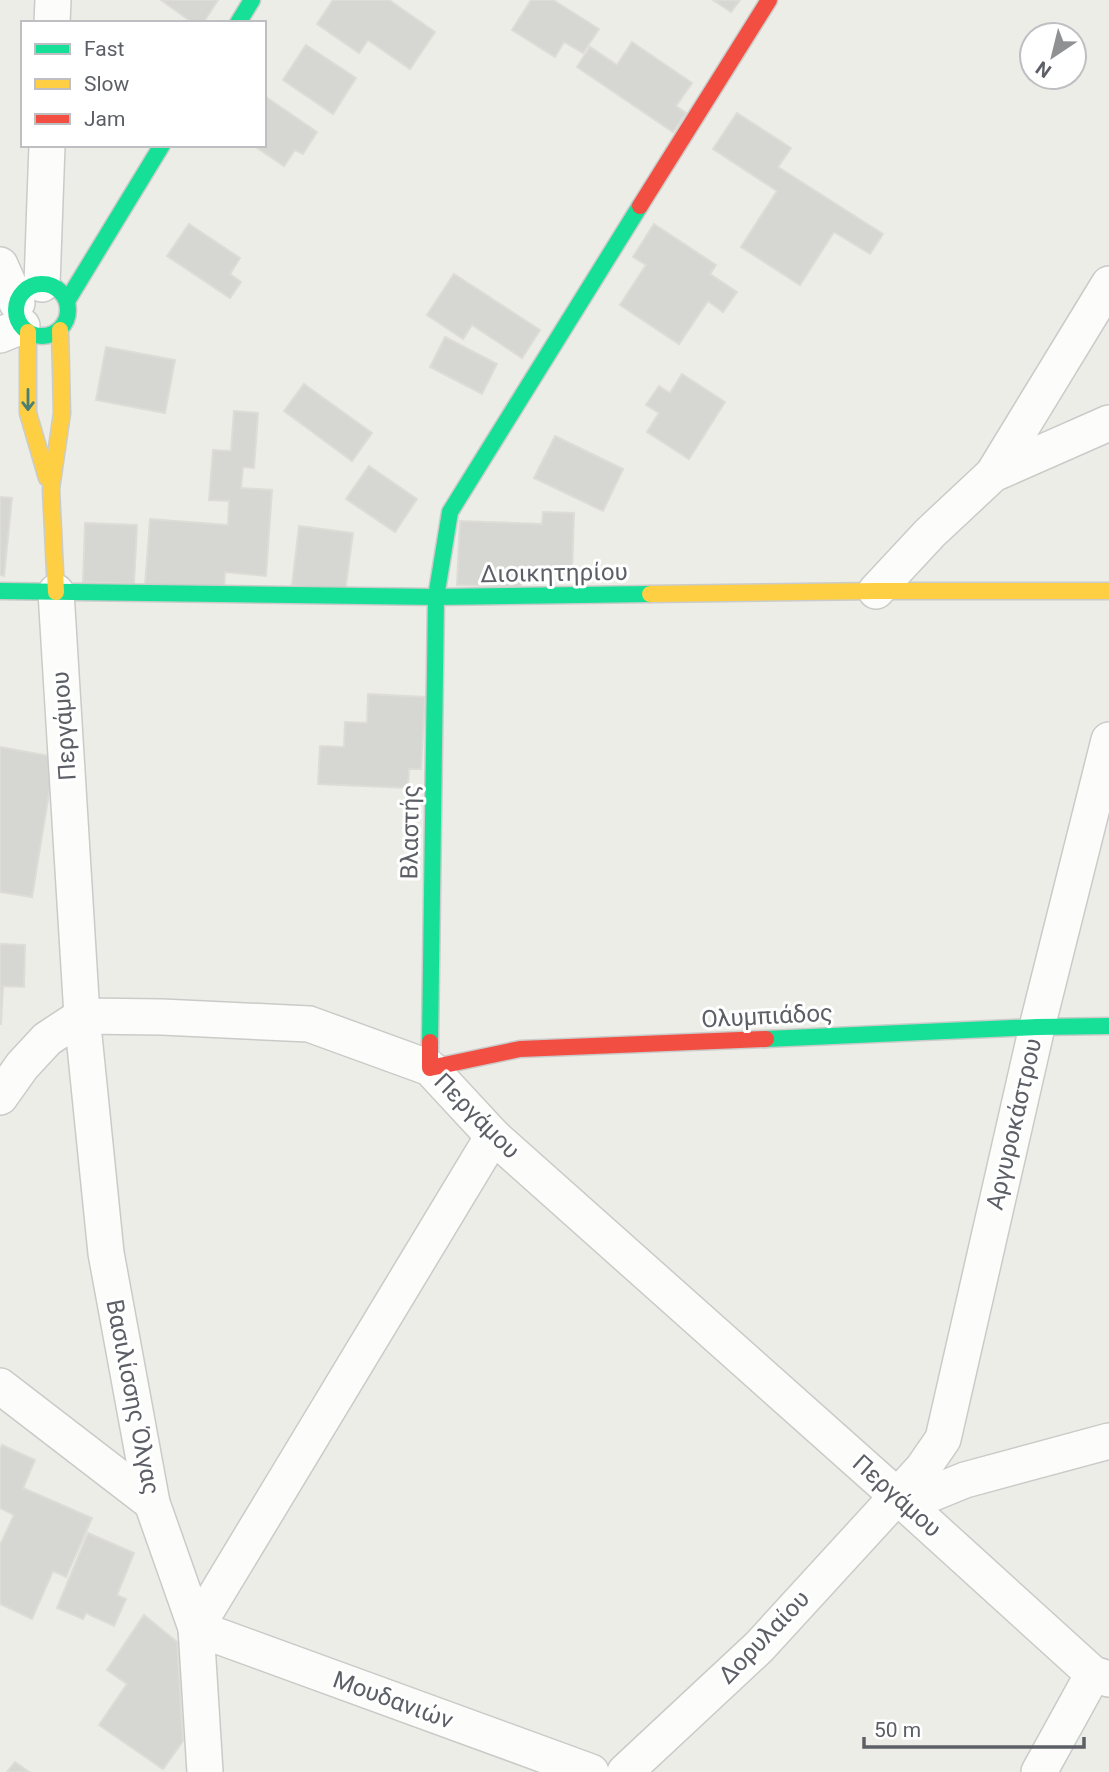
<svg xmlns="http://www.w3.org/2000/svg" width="1109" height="1772" font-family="Roboto,sans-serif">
<rect width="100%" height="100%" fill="#edede7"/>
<!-- building -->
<g fill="#d6d6d2" stroke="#dddcd6" stroke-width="2">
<polygon points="161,0 218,0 203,23 193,23"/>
<polygon points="333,0 389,0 435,32 410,69 368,40 359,53 317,24"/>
<polygon points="531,0 553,0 599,29 583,53 564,42 555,57 512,30"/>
<polygon points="713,0 740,0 731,12"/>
<polygon points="632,42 692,83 676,106 686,113 673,132 577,67 590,47 617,65"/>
<polygon points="306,45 356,78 333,114 283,80"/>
<polygon points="266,97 317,132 303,154 295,150 284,166 253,145 264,145 264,100"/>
<polygon points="737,113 791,148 778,167 883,234 870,254 834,232 800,285 741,247 777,191 713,149"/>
<polygon points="189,224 240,258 230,274 241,282 230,298 167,256"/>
<polygon points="654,224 716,265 710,274 737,292 723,312 708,301 679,344 620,305 646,265 633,257"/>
<polygon points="454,274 540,330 522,358 472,325 463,339 427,315"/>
<polygon points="445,337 497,364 482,394 430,367"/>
<polygon points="106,347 175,360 165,413 96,400"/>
<polygon points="682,374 725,402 689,459 647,432 659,413 646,405 659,386 670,393"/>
<polygon points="304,384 372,433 352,461 284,411"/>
<polygon points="234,411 258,413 254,468 243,467 241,488 272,490 266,576 225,572 224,592 145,585 150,519 228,525 229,501 209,500 213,450 231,451"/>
<polygon points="555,436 623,469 603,511 534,478"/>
<polygon points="369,466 417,499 395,532 346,499"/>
<polygon points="0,497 12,498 4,576 0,575"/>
<polygon points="543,512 574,513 572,574 522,572 521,587 457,585 460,521 542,524"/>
<polygon points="85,523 137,525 134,584 83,582"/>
<polygon points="299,526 353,533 345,592 292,585"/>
<polygon points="368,694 425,697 421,769 409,769 408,788 318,784 320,746 344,747 345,722 367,723"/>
<polygon points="0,747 55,757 32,897 0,892"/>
<polygon points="0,944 25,945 24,987 3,986 1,1024 0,1024"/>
<polygon points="2,1445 35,1460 23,1488 92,1518 66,1577 53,1571 32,1619 0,1604 0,1545 14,1515 0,1508 0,1450"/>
<polygon points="88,1533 134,1553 117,1595 126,1599 114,1626 86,1613 83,1619 57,1608"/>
<polygon points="144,1615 177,1642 183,1741 163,1769 99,1725 127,1684 107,1670"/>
<polygon points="15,1762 29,1772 7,1772"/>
</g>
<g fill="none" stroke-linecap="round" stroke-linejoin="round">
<defs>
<g id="street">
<polyline points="52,23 53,0"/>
<polyline points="0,265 17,303"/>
<polyline points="42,284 47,145"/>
<polyline points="0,335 22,326"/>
<polyline points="993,474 1109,284"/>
<polyline points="876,591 930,533 993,474 1109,423"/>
<polyline points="56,592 82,1016 162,1017 309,1024 430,1068 493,1136 897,1496 1093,1674 1109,1679"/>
<polyline points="0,1097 22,1066 47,1039 82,1016 106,1253 152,1503 196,1628 205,1772"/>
<polyline points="0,1386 152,1503"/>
<polyline points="906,1504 965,1480 1109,1441"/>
<polyline points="196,1628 493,1136"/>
<polyline points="196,1628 591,1772"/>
<polyline points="625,1772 759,1647 923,1468 943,1439 1037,1027 1109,740"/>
<polyline points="1039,1772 1093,1674"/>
</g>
<g id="fast">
<polyline points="238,23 252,0"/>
<circle cx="42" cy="310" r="26"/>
<polyline points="67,301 162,145"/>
<polyline points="0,591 436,597 650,594"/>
<polyline points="766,1039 1037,1027 1109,1026"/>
<polyline points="430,1042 436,597 450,512 640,206"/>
</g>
<g id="slow">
<polyline points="28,332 28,413 47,478"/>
<polyline points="56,592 51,489 62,413 60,330"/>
<polyline points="650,594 876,591 1109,591"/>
</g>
<g id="jam">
<polyline points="640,206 769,0"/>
<polyline points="430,1042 430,1068 520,1049 766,1039"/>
</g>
</defs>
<!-- street casing -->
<use href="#street" stroke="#cacbc9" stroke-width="38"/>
<!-- fast casing -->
<use href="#fast" stroke="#cacccb" stroke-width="19"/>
<!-- slow casing -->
<use href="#slow" stroke="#cacccb" stroke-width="19"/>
<!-- jam casing -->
<use href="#jam" stroke="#cacccb" stroke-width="19"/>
<!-- street -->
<use href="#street" stroke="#fcfcfb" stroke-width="35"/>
<!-- fast -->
<use href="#fast" stroke="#16e098" stroke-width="16"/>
<!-- slow -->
<use href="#slow" stroke="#ffcf43" stroke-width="16"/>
<!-- jam -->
<use href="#jam" stroke="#f24e42" stroke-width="16"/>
</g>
<!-- one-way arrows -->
<defs><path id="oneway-shaft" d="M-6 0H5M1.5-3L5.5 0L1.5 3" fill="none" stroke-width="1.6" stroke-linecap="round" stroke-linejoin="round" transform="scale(1.75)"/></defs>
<use stroke="#4a7f72" href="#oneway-shaft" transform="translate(28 400) rotate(90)"/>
<g text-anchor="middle" stroke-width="6" stroke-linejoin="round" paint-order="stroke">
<!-- street labels -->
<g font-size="24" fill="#5c5f66" stroke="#fff">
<text transform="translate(554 573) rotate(-1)" y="8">Διοικητηρίου</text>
<text transform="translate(64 726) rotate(-94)" y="8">Περγάμου</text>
<text transform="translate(410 832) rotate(-89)" y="8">Βλαστής</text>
<text transform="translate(767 1016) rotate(-3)" y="8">Ολυμπιάδος</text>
<text transform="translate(477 1116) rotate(45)" y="8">Περγάμου</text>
<text transform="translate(1014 1124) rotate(-77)" y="8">Αργυροκάστρου</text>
<text transform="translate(133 1397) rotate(79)" y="8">Βασιλίσσης Όλγας</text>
<text transform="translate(897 1496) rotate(42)" y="8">Περγάμου</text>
<text transform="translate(764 1637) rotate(-46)" y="8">Δορυλαίου</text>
<text transform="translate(393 1700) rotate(20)" y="8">Μουδανιών</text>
</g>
</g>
<!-- legend -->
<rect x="21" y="21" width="245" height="126" fill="#ffffff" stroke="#bebfc2" stroke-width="2"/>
<rect x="35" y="44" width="35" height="10" fill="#16e098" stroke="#bebfc2" stroke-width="2"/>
<text x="84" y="56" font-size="21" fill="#5c5f66">Fast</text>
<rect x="35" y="79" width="35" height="10" fill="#ffcf43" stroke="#bebfc2" stroke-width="2"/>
<text x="84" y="91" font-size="21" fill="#5c5f66">Slow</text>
<rect x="35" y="114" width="35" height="10" fill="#f24e42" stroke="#bebfc2" stroke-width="2"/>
<text x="84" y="126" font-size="21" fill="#5c5f66">Jam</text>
<!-- north arrow -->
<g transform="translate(1053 56) rotate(215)"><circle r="33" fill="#ffffff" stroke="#bebfc2" stroke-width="2"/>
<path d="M0-5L12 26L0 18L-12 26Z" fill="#8f9193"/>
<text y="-10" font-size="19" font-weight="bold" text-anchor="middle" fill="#5c5f66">N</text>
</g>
<!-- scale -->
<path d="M864 1737v10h220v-10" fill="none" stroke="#5c5f66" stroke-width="3.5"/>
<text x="874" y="1737" font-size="21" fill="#5c5f66" stroke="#ffffff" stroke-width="5" paint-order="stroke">50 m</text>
</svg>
